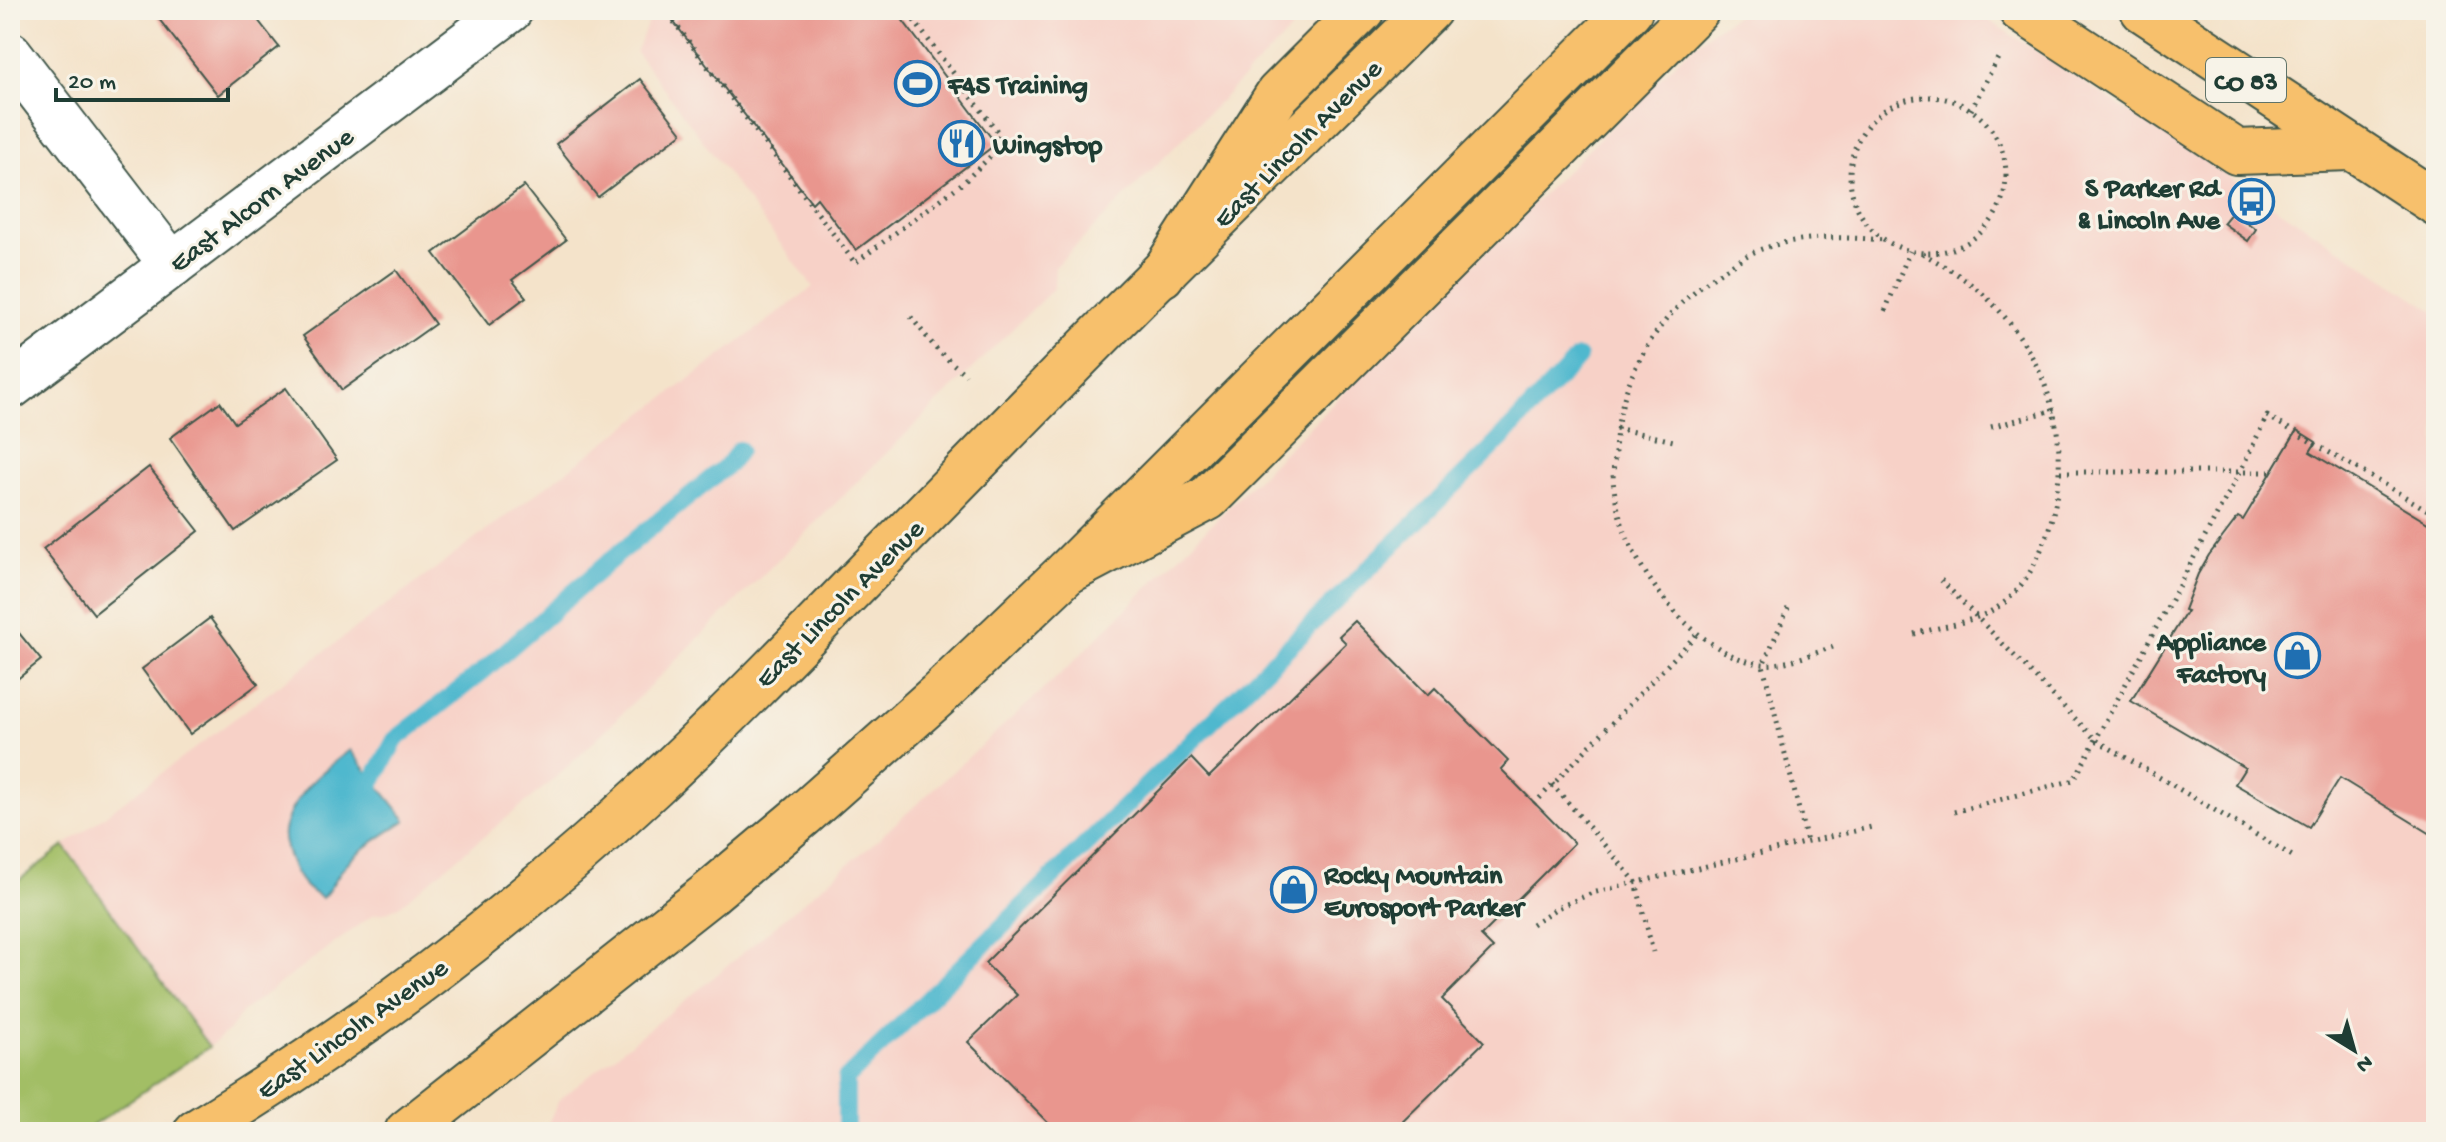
<svg xmlns="http://www.w3.org/2000/svg" width="2446" height="1142" font-family="'Gochi Hand',sans-serif">
<rect width="100%" height="100%" fill="#f7f3e8"/>
<filter id="ink" filterUnits="userSpaceOnUse"><feTurbulence type="fractalNoise" baseFrequency=".0125" numOctaves="2"/><feDisplacementMap in="SourceGraphic" scale="16" xChannelSelector="R" yChannelSelector="G"/><feConvolveMatrix kernelMatrix="1 2 1 2 8 2 1 2 1" color-interpolation-filters="sRGB"/></filter>
<filter id="wash" filterUnits="userSpaceOnUse"><feTurbulence type="fractalNoise" baseFrequency=".006" numOctaves="4" result="noise"/><feDisplacementMap in="SourceGraphic" scale="32" xChannelSelector="R" yChannelSelector="G"/><feGaussianBlur stdDeviation="1.8" result="paint"/><feColorMatrix in="noise" values="0 0 0 0 0 0 0 0 0 0 0 0 0 0 0 0 0 1.4 0 .05"/><feComposite in="paint" operator="in"/></filter>
<g filter="url(#wash)">
<rect width="100%" height="100%" fill="#f4e3ca"/>
<!-- built -->
<g fill="#f7d1c7">
<polygon points="653,10 1311,10 1055,267 1054,288 581,754 548,784 399,906 385,913 374,914 243,1011 229,1030 209,1047 64,846 813,287 636,52"/>
<polygon points="1745,10 1973,10 2436,312 2436,1132 544,1132 559,1100 708,982 876,841 1067,668 1684,54 1715,29"/>
</g>
<!-- green -->
<polygon fill="#a2be65" stroke="#607e4c" stroke-width="2" points="64,846 209,1047 83,1132 10,1132 10,887"/>
<!-- water -->
<path fill="#50b8ce" stroke="#387a81" stroke-width="2" d="M 350,750 L 406,820 C 389,832 356,851 344,867 C 335,878 332,888 322,898 C 305,889 297,879 290,861 C 287,852 282,840 284,831 C 292,794 322,771 350,750 Z"/>
<g fill="none" stroke-linecap="round" stroke-linejoin="round">
<!-- stream -->
<g stroke="#50b8ce" stroke-width="18">
<polyline points="361,797 368,790 395,740 482,672 612,559 730,463 739,450"/>
<polyline points="846,1132 846,1079 1493,447 1578,358"/>
</g>
</g>
<g id="blocks">
<!-- building -->
<g fill="#e9968e">
<polygon points="152,10 250,10 279,47 218,95"/>
<polygon points="687,10 895,10 996,144 856,250 817,198 812,203 673,21"/>
<polygon points="640,79 682,133 598,197 556,144"/>
<polygon points="524,186 566,240 512,280 526,297 489,325 434,253"/>
<polygon points="2232,212 2256,229 2248,241 2223,223"/>
<polygon points="396,270 435,324 342,390 303,336"/>
<polygon points="286,388 337,460 235,531 170,438 220,402 235,423"/>
<polygon points="2297,430 2316,442 2310,452 2436,528 2436,837 2340,778 2309,827 2235,784 2245,768 2131,701 2187,611 2184,610 2198,574 2209,555 2238,517 2243,520"/>
<polygon points="149,467 199,531 94,614 43,549"/>
<polygon points="210,618 258,684 190,734 142,669"/>
<polygon points="1355,621 1428,695 1435,688 1508,761 1501,769 1574,843 1481,936 1493,948 1442,999 1484,1042 1392,1132 1057,1132 968,1042 1017,995 985,963 1191,758 1209,777 1346,643 1339,636"/>
<polygon points="10,622 41,660 10,685"/>
</g>
</g>
</g>
<g filter="url(#ink)">
<use href="#blocks" fill-opacity="0" stroke="#3f564a" stroke-width="2"/>
<g fill="none" stroke-linecap="round" stroke-linejoin="round">
<defs>
<g id="minor">
<polyline points="10,54 172,265"/>
<polyline points="10,387 510,10"/>
</g>
<g id="major">
<path d="M 196,1132 C 358,1034 512,917 651,788 C 721,723 787,655 853,587 C 918,521 983,455 1047,389 C 1172,260 1302,136 1429,10"/>
<polyline points="407,1132 710,893 803,815 938,695 1067,572 1630,10"/>
</g>
<g id="highway">
<polyline points="2021,10 2237,152 2350,148"/>
<polyline points="2143,10 2436,203"/>
<polyline points="1162,275 1278,94 1362,10"/>
<polyline points="1067,572 1208,498 1697,10"/>
</g>
</defs>
<!-- minor casing -->
<use href="#minor" stroke="#3f564a" stroke-width="48"/>
<!-- major casing -->
<use href="#major" stroke="#3f564a" stroke-width="48"/>
<!-- highway casing -->
<use href="#highway" stroke="#3f564a" stroke-width="48"/>
<!-- path -->
<g stroke="#3f564a" stroke-width="5" stroke-dasharray="2 6" stroke-linecap="butt">
<polyline points="673,10 668,14 855,263 964,182 996,151 1000,135 906,10"/>
<circle cx="1928" cy="175" r="78"/>
<polyline points="1971,110 1998,58"/>
<polyline points="1885,311 1910,251"/>
<polyline points="911,317 938,351 966,375"/>
<polyline points="1991,427 2054,410"/>
<polyline points="1616,428 1678,442"/>
<polyline points="2060,472 2271,472"/>
<polyline points="1941,580 2096,740 2294,857"/>
<polyline points="1788,608 1763,665 1807,842"/>
<path d="M 1914,634 C 1943,626 1977,622 2001,605 C 2026,587 2040,556 2049,528 C 2076,442 2048,355 1983,294 C 1965,278 1943,265 1922,253"/>
<path d="M 1833,647 C 1814,653 1781,667 1762,664 C 1730,661 1696,635 1675,612 C 1644,577 1620,535 1614,488 C 1612,476 1614,464 1615,452 C 1619,373 1660,309 1727,268 C 1739,260 1751,252 1765,248 C 1804,235 1844,237 1885,240"/>
<polyline points="1552,784 1636,882 1653,952"/>
<polyline points="1534,804 1698,633"/>
<polyline points="1954,812 2074,780 2240,472 2267,416 2436,515"/>
<polyline points="1532,924 1557,908 1592,893 1876,826"/>
</g>
<!-- minor -->
<use href="#minor" stroke="#fff" stroke-width="44"/>
<!-- major -->
<use href="#major" stroke="#f7c06c" stroke-width="44"/>
<!-- highway -->
<use href="#highway" stroke="#f7c06c" stroke-width="44"/>
</g>
</g>
<!-- icons -->
<defs>
<symbol id="stadium-ring" viewBox="-11 -11 22 22"><circle r="9.5" fill="#f7f3e8" stroke="#1f6fb2" stroke-width="1.5"/><path d="M0-5a6.5 5 0 1 0 0 10a6.5 5 0 1 0 0-10ZM-3.5-1.8h7v3.6h-7Z" fill="#1f6fb2"/></symbol>
<symbol id="restaurant-ring" viewBox="-11 -11 22 22"><circle r="9.5" fill="#f7f3e8" stroke="#1f6fb2" stroke-width="1.5"/><path d="M-5-6h1v4h1v-4h1v4h1v-4h1v5L-1.5 .5V6h-2V.5L-5-1ZM5-6V6H3V1.5H1.5Q1.5-4 5-6Z" fill="#1f6fb2"/></symbol>
<symbol id="bus-ring" viewBox="-11 -11 22 22"><circle r="9.5" fill="#f7f3e8" stroke="#1f6fb2" stroke-width="1.5"/><path d="M-5-6H5V4H4V6H2V4H-2V6H-4V4H-5ZM-3.5-4V0h7V-4ZM-3.5 1.2v1.5H-2V1.2ZM2 1.2v1.5H3.5V1.2Z" fill="#1f6fb2"/></symbol>
<symbol id="shop-ring" viewBox="-11 -11 22 22"><circle r="9.5" fill="#f7f3e8" stroke="#1f6fb2" stroke-width="1.5"/><path d="M-5-2.5h2.3a2.7 3.5 0 0 1 5.4 0H5L5.5 6h-11ZM-1.5-2.5h3a1.5 2.3 0 0 0-3 0Z" fill="#1f6fb2"/></symbol>
</defs>
<g fill-rule="evenodd">
<use href="#stadium-ring" x="892" y="58" width="51" height="51"/>
<use href="#restaurant-ring" x="936" y="118" width="51" height="51"/>
<use href="#bus-ring" x="2226" y="176" width="51" height="51"/>
<use href="#shop-ring" x="2272" y="630" width="51" height="51"/>
<use href="#shop-ring" x="1268" y="864" width="51" height="51"/>
</g>
<g text-anchor="middle" stroke-width="6" stroke-linejoin="round" paint-order="stroke">
<!-- shield labels -->
<rect fill="#f7f3e8" stroke="#60746a" stroke-width="2" x="2206" y="58" width="80" height="44" rx="6"/>
<g font-size="26" font-weight="bold" fill="#1f3d34">
<text x="2246" y="89">CO 83</text>
</g>
<!-- poi labels -->
<g font-size="28" font-weight="bold" fill="#1f3d34" stroke="#f7f3e8" text-anchor="start">
<text x="948" y="93">F45 Training</text>
<text x="993" y="153">Wingstop</text>
<text x="2220" y="196" text-anchor="end">S Parker Rd<tspan x="2220" dy="32">&amp; Lincoln Ave</tspan></text>
<text x="2266" y="650" text-anchor="end">Appliance<tspan x="2266" dy="32">Factory</tspan></text>
<text x="1324" y="883">Rocky Mountain<tspan x="1324" dy="32">Eurosport Parker</tspan></text>
</g>
<!-- street labels -->
<g font-size="28" fill="#1f3d34" stroke="#f7f3e8">
<text transform="translate(1296 142) rotate(-45)" y="10">East Lincoln Avenue</text>
<text transform="translate(260 198) rotate(-37)" y="10">East Alcorn Avenue</text>
<text transform="translate(838 602) rotate(-45)" y="10">East Lincoln Avenue</text>
<text transform="translate(351 1027) rotate(-35)" y="10">East Lincoln Avenue</text>
</g>
</g>
<!-- margin -->
<rect width="2446" height="1142" fill="none" stroke="#f7f3e8" stroke-width="40"/>
<!-- north arrow -->
<g transform="translate(2354 1050) rotate(143)" stroke="#f7f3e8" stroke-width="6" paint-order="stroke">
<path d="M0-6L14 30L0 20L-14 30Z" fill="#1f3d34"/>
<text y="-12" font-size="22" font-weight="bold" text-anchor="middle" fill="#1f3d34">N</text>
</g>
<!-- scale -->
<path d="M56 88v12h172v-12" fill="none" stroke="#1f3d34" stroke-width="4"/>
<text x="68" y="88" font-size="24" fill="#1f3d34" stroke="#f7f3e8" stroke-width="6" paint-order="stroke">20 m</text>
</svg>
